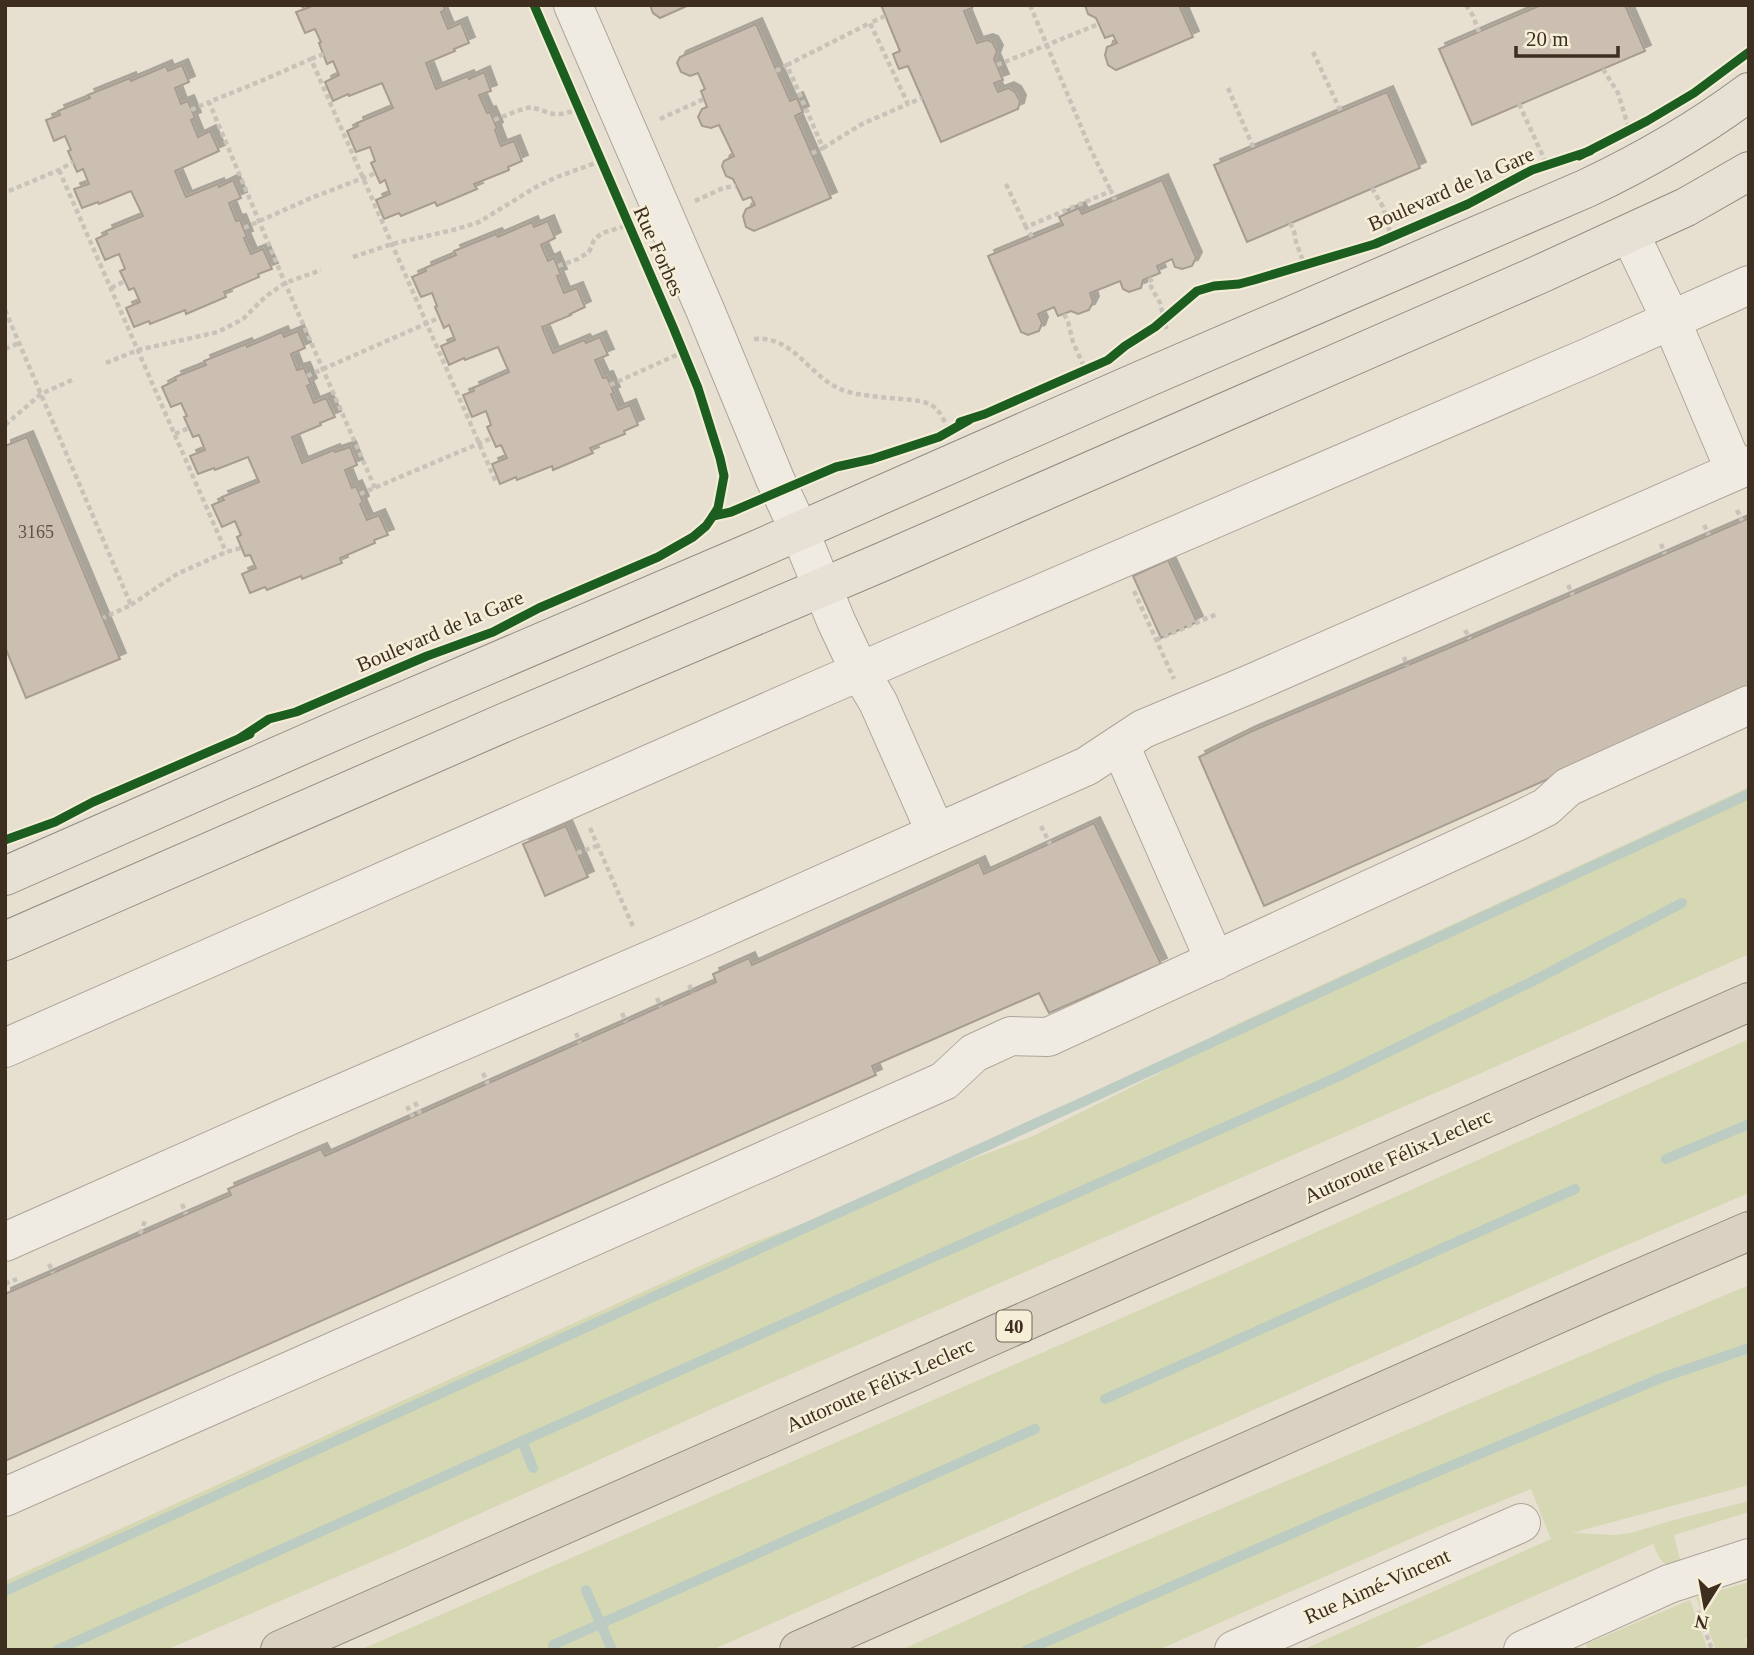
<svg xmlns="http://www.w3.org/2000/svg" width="1754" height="1655" font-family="'Times New Roman',serif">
<defs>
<filter id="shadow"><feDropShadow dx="6" dy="-6" stdDeviation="0" flood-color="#0004"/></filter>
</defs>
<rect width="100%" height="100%" fill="#e7e0d1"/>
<!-- green -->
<g fill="#d6d7b3">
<polygon points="1749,787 1749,954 1488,1070 734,1399 397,1551 166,1650 5,1650 5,1581 744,1246 1033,1136 1158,1074 1222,1031"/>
<polygon points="1749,1039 1749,1193 1601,1256 712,1650 360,1650 1227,1272"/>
<path d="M 1749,1285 L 1749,1485 L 1572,1533 L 1615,1535 L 1631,1533 L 1670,1521 L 1749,1501 L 1749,1512 L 1674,1535 L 1680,1559 L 1678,1564 C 1661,1569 1659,1556 1653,1544 L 1411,1650 L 1302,1650 L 1551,1539 L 1531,1489 L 1435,1528 L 1158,1650 L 901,1650 L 1086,1566 Z"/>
<polygon points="1749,1582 1749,1637 1745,1638 1749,1650 1716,1650 1696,1597"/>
<polygon points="1690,1600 1708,1650 1588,1650 1586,1644"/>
</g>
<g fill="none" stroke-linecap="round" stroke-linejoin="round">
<!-- stream -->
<g stroke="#bcccc2" stroke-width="10">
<polyline points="1666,1159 1749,1124"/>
<polyline points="1105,1399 1575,1189"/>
<polyline points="522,1441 533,1468"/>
<polyline points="586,1590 612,1650"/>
<polyline points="5,1591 1085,1101 1749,794"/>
<polyline points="553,1645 1035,1429"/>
<polyline points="57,1650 848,1295 1335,1078 1535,980 1682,903"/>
<polyline points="1027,1650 1341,1512 1661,1378 1749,1348"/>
</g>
</g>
<!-- building -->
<g fill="#cbbfb2" stroke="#a89c90" stroke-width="2" filter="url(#shadow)">
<polygon points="310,5 443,5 445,10 441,12 448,29 461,23 469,43 454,49 455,51 426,63 436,89 468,76 469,79 484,72 491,91 479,95 487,113 490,112 497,128 495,130 501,146 514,141 522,161 508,167 509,170 474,184 477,189 437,206 435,202 401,216 399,213 384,219 376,200 390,194 385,180 380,183 371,163 375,161 370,147 356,152 347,131 358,126 357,123 393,108 382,83 349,96 348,94 333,101 325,82 339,75 333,61 327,64 319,43 321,42 315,29 305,33 296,12 310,7"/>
<polygon points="650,5 689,5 660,18 653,13"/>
<polygon points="881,5 973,5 972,8 964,11 977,43 987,40 992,42 997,51 994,59 1003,80 994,83 998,92 1008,88 1015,92 1020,101 1018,109 941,142 908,66 899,69 896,62 893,54 900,51"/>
<polygon points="1085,5 1179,5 1193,37 1116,70 1108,65 1105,55 1107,47 1117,43 1113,35 1105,38 1096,18 1088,14"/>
<polygon points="1541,5 1625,5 1645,51 1472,125 1439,49"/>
<polygon points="756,24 790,101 797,98 803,112 795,116 831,198 754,231 746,227 743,216 746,209 755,205 751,197 743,200 733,179 726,176 722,166 724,161 734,156 719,125 711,128 702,126 698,117 702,109 707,107 701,91 705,89 698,73 690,76 681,72 677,63 680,57"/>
<polygon points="182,65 189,82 175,88 181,104 188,101 195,118 191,120 198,137 210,131 219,151 175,171 186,197 218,184 219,187 233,180 241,198 229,203 236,221 240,220 247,237 244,238 251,254 263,249 272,269 258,274 259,277 224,292 226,297 186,314 185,310 150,324 149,321 134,327 126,308 140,302 134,288 129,290 120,271 125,269 119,254 105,260 96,239 107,234 106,231 143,216 131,191 99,204 98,202 82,208 74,189 89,184 83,169 77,172 68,151 71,150 65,136 54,141 46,120 60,115 58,111 90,98 88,95 130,78 131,81 166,66 168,71"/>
<polygon points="1387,92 1420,168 1247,242 1214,165"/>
<polygon points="1162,180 1196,258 1192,266 1182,269 1175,267 1172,259 1157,266 1160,273 1143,280 1141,288 1129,292 1123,289 1120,281 1090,293 1093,302 1089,310 1078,314 1071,311 1058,316 1054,307 1038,314 1042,323 1039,331 1028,335 1021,332 988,256 1063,225 1059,217 1070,212 1079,208 1082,214"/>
<polygon points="548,221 555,238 541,245 548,261 554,258 561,275 557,276 564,293 577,288 585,307 570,314 571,315 542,327 553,353 584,340 586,343 600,337 608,355 595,360 603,378 607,377 614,393 611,394 618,410 630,405 638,425 624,431 625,434 590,448 593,453 553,470 552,466 517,480 516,477 500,484 492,464 507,458 501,445 496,447 492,438 487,427 491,425 486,411 472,417 463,395 474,391 473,388 509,372 498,347 465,360 464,358 449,365 441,346 455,340 449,325 444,328 435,307 437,306 432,293 421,297 412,277 426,271 425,268 456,255 454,251 496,234 498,237 532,222 534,227"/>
<polygon points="298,331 305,348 291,354 297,370 304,368 311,384 307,386 314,403 326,398 335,417 320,423 321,425 292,437 302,463 334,450 335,452 350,447 357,465 345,470 352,488 356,486 363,502 360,504 367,520 379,515 388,535 374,540 375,543 340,558 342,563 302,579 301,576 267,590 265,587 250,593 242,574 256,568 250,555 245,556 237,537 241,535 235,521 222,527 212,505 224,500 222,497 259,482 248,457 215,470 214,468 198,474 190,456 205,450 199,435 193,437 184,417 187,416 181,403 171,407 162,387 176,380 175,377 206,365 204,361 246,344 247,347 282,332 284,337"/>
<polygon points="27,437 120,659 26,698 5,647 5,446"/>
<polygon points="1749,518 1749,689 1264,906 1199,757 1250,732 1470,639"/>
<polygon points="1168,560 1197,622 1161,638 1133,576"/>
<polygon points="1094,823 1161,964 1049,1013 1039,993 872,1066 876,1075 5,1461 5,1294 231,1195 228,1189 321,1149 325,1156 716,982 713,974 749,958 752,965 979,862 984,874"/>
<polygon points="566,826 588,877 545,896 523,844"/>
</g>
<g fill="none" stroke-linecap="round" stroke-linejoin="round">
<defs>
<g id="minor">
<polyline points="573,5 706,312 775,479 799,530 836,621 860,672 878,702 936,833"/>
<polyline points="1630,234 1671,320 1735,471"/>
<polyline points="1120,745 1215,961"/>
<polyline points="5,1048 824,687 1589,357 1749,285"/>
<polyline points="5,1242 291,1115 699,939 1087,766 1143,729 1248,685 1749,465"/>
<polyline points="5,1497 944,1081 974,1053 1011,1036 1048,1037 1516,822 1546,807 1568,787 1749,705"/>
<polyline points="1234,1650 1521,1523"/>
<polyline points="1523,1650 1669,1584 1749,1558"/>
</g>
<g id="major">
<path d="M 5,876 L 348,725 L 747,554 L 1137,382 L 1587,188 C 1644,161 1698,130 1749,92"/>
<polyline points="5,941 508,721 882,562 1538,275 1686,207 1749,171"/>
</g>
<g id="highway">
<polyline points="280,1650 1749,1002"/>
<polyline points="799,1650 1594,1298 1749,1231"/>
</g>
</defs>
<!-- minor casing -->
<use href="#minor" stroke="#ada599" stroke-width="40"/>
<!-- major casing -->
<use href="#major" stroke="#928b80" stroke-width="40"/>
<!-- highway casing -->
<use href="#highway" stroke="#928b80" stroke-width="40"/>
<!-- path -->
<g stroke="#c8c2b9" stroke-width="4.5" stroke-dasharray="5 3.5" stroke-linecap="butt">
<polyline points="1030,5 1090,148 1111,191"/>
<polyline points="1466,5 1473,16 1479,32"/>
<polyline points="885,16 870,23 908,104 922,98"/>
<polyline points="1313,52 1341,112"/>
<polyline points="311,59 324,54"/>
<polyline points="787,65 870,23"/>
<polyline points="997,65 1099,24"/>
<polyline points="1603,69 1618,93 1629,129"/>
<polyline points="776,71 787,65 823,148 811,154"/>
<polyline points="1228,88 1254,149"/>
<polyline points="1519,104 1548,167"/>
<polyline points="191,110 209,102"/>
<polyline points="660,119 704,99"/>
<polyline points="494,120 517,111 531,107 553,114 561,114 579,110"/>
<polyline points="823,148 862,124 908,104"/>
<polyline points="59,170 226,552"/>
<polyline points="1006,184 1026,227"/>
<polyline points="1372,188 1383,207 1391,236"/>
<polyline points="9,191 59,170 73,162"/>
<polyline points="695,201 723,188 736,186"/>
<polyline points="1290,223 1294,231 1296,242 1306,269"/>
<polyline points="244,228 311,198 376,173"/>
<polyline points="1032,237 1026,227 1111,191 1115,200"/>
<polyline points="353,257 392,244 457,229 479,222 536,187 557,177 601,161"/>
<polyline points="558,266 578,259 589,252 594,240 602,233 629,225"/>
<polyline points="1149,278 1153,283 1151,287 1160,303 1167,331"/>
<polyline points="111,288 125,281"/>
<polyline points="5,310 131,605 103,618"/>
<polyline points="1064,314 1068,322 1073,342 1085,369"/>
<path d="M 754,339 C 793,335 808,375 840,389 C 857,397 899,398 920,401 C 939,406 939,412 948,428"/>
<polyline points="5,349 19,343"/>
<polyline points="106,363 138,350 218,332 243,319 265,297 285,283 321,270"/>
<polyline points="307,376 439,318"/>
<polyline points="610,385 683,352"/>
<polyline points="5,425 41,394 72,380"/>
<polyline points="175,434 189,428"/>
<polyline points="375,488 285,283 209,102 261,81 311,59 496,482"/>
<polyline points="360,494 492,438"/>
<polyline points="1737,510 1742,521"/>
<polyline points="1704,525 1709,535"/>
<polyline points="1661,544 1665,554"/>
<polyline points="1568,585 1573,595"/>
<polyline points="1134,591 1174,679"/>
<polyline points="131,605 177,574 226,552 241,548"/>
<polyline points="1465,630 1470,639"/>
<polyline points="1156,640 1217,614"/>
<polyline points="1404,657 1407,666"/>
<polyline points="1041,826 1050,844"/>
<polyline points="590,828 634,929"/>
<polyline points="577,853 597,846"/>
<polyline points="689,985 693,993"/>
<polyline points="657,998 661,1007"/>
<polyline points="622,1013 626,1022"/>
<polyline points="576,1033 580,1043"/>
<polyline points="483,1073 488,1084"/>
<polyline points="415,1102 420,1114"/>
<polyline points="407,1106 413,1117"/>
<polyline points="182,1204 186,1214"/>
<polyline points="140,1234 145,1221 144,1219"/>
<polyline points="49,1264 53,1273"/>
<polyline points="5,1284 17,1279"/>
<polyline points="1698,1611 1712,1650"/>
</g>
<!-- minor -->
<use href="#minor" stroke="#efebe3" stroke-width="38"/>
<!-- major -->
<use href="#major" stroke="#e6e1d4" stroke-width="38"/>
<!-- highway -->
<use href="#highway" stroke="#dad1c2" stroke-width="38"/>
<defs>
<g id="cycleway">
<polyline points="534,5 673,327 698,388 720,458 724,476 718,508 713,516"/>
<polyline points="1579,156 1647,121 1694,93 1749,52"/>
<polyline points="960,422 985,414 1108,360 1125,346 1155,327 1197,291 1214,286 1239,284 1254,280 1375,244 1468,204 1532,170 1590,151"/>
<polyline points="240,738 269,719 296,712 427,656 493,632 539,608 658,557 693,537 706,526 713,516 731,512 836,467 872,459 939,437 969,420"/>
<polyline points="5,840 55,822 93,802 250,734"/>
</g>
</defs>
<!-- cycleway casing -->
<use href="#cycleway" stroke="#f7eed8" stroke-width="13"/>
<!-- cycleway -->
<use href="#cycleway" stroke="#1b5e20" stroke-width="9"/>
</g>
<g text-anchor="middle" stroke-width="5" stroke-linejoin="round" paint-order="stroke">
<!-- number labels -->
<g font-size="18" fill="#605244">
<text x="36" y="538">3165</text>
</g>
<!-- shield labels -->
<rect fill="#f7eed8" stroke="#756857" stroke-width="2" x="996.5" y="1310.5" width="35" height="31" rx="5"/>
<g font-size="19" font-weight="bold" fill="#3d2e20">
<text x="1014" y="1333">40</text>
</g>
<!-- street labels -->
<g font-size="21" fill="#3d2e20" stroke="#f7eed8">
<text transform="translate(1451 189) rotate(-24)" y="7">Boulevard de la Gare</text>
<text transform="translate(659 251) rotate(66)" y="7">Rue Forbes</text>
<text transform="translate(440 631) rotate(-23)" y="7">Boulevard de la Gare</text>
<text transform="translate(1398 1156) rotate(-24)" y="7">Autoroute Félix-Leclerc</text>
<text transform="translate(880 1385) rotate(-24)" y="7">Autoroute Félix-Leclerc</text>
<text transform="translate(1377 1586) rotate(-24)" y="7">Rue Aimé-Vincent</text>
</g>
</g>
<!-- border -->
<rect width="1754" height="1655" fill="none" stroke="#3d2e20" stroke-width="14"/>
<!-- north arrow -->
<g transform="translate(1705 1606) rotate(191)" stroke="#f7eed8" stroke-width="5" paint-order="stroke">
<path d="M0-5L12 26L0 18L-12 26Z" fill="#3d2e20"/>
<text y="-10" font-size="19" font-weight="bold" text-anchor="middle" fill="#3d2e20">N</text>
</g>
<!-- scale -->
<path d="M1516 46v10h102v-10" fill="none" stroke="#3d2e20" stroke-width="3.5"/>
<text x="1526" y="46" font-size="21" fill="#3d2e20" stroke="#f7eed8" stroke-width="5" paint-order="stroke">20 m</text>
</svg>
